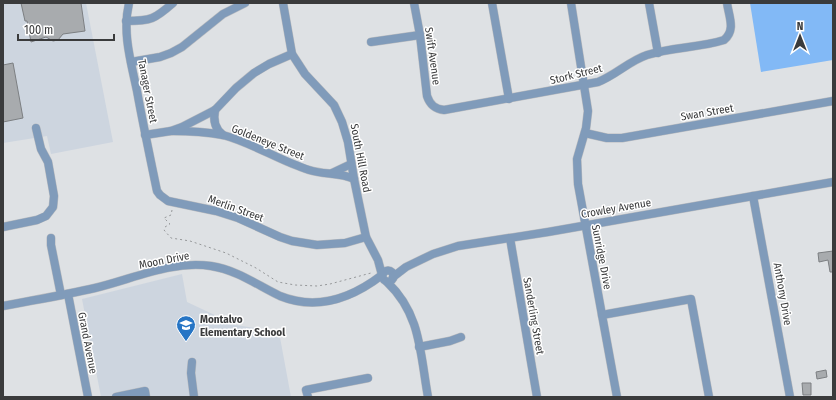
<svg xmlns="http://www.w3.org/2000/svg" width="836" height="400" font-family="'Fira Sans Condensed',sans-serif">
<rect width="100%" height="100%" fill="#dee1e4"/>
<!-- built -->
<g fill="#cdd5df">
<polygon points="3,3 86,3 113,142 51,154 47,136 3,143"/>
<polygon points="182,274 187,302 236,325 279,332 291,397 101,397 82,299"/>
</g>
<!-- green -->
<polygon fill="#82b9f6" points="750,3 833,3 833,60 761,72"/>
<!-- building -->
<g fill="#a8abae" stroke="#7c7f82">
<polygon points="21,3 81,3 85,31 63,34 58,40 53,41 46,37 31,42 27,21 25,21"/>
<polygon points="13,63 23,118 3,122 3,65"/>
<polygon points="833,251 833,272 830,272 828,260 819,262 818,253"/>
<polygon points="826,370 827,377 817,379 816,372"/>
<polygon points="802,383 811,383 811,395 803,395"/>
</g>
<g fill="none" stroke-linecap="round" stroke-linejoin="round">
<defs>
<g id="minor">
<path d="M 129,3 C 122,33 131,62 137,91 C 143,124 150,157 157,191 L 160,195 L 168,201 L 216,211 L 238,218 L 280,237 L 292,241 L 317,245 L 345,243 L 366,237"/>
<polyline points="283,3 292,54 305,74 334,105 342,122 348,142 354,179 366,237 378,260 382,275"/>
<path d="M 414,3 L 420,35 L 427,96 C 430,105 435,109 444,110 L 598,82 C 616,75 629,61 647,55 C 672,47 699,48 724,40 C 736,30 729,17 727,3"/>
<polyline points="492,3 509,99"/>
<polyline points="571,3 588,111 586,128 577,159 578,184 617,397"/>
<polyline points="649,3 658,53"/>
<path d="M 126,21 C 151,21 155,19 173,3"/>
<polyline points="371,42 420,35"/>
<polyline points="131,62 160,57 171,53 182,47 223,14 245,3"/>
<path d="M 215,110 C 213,120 215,129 223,135"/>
<path d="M 171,131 C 188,131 207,132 223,135 C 253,143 280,161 309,170 C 324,175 340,172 354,179"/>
<polyline points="585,133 607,138 622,138 833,101"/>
<polyline points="145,135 171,131 182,127 215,110 236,88 254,73 269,64 292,54"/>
<polyline points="332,173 351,164"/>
<polyline points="753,196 790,397"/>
<polyline points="3,227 37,220 46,216 53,207 54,196 48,162 41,149 36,128"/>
<polyline points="51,238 51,245 61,295"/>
<polyline points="510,238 537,397"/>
<circle cx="388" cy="276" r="5.5"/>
<polyline points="393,277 406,267 433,254 458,246 548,232 833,182"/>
<path d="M 387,282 C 421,314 420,353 428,397"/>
<polyline points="68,294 88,397"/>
<path d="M 3,306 C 34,300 65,295 95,288 C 133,279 172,260 211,266 C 237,270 257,285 280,296 C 317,311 352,298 382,275"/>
<polyline points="602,315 691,299 709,397"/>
<polyline points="419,347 450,341 461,337"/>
<polyline points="192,362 191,373 194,397"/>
<polyline points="116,397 145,391 146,397"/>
<polyline points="308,397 306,390 368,378"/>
</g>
</defs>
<!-- minor casing -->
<use href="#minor" stroke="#babcbf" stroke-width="9"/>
<!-- path -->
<polyline stroke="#96989a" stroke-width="1" stroke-dasharray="2 3" stroke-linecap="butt" points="172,210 171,215 164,218 170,224 165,227 164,230 171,238 190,241 226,253 256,268 278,282 295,285 317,286 330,284 371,273"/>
<!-- minor -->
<use href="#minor" stroke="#809bba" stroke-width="8"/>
</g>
<!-- icons -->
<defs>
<symbol id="school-pin" viewBox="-11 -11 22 30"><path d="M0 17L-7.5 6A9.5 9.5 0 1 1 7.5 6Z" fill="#2675c5" stroke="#fff"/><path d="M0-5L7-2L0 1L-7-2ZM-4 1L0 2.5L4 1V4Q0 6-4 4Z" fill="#fff"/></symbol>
</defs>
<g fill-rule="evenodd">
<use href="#school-pin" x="175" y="314" width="22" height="30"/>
</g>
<g text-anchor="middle" stroke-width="3" stroke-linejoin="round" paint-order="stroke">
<!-- street labels -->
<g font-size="11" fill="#3a3b3c" stroke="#fff">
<text transform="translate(433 56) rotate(82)" y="4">Swift Avenue</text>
<text transform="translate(576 74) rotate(-14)" y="4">Stork Street</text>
<text transform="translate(148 91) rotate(79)" y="4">Tanager Street</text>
<text transform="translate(707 112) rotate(-10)" y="4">Swan Street</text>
<text transform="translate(268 142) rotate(22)" y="4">Goldeneye Street</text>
<text transform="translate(361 158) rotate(79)" y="4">South Hill Road</text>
<text transform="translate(236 208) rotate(20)" y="4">Merlin Street</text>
<text transform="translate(616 208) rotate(-10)" y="4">Crowley Avenue</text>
<text transform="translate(602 257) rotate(79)" y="4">Sunridge Drive</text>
<text transform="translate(164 260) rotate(-11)" y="4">Moon Drive</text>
<text transform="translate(783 294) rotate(80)" y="4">Anthony Drive</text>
<text transform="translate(534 316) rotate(80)" y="4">Sanderling Street</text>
<text transform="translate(88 343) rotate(79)" y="4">Grand Avenue</text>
</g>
<!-- poi labels -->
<g font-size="11" font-weight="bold" fill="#3a3b3c" stroke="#fff" text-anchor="start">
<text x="200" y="323">Montalvo<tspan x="200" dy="13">Elementary School</tspan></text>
</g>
</g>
<!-- border -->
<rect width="836" height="400" fill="none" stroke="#3a3b3c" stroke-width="8"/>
<!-- north arrow -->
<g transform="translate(800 36)" stroke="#ffffff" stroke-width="3" paint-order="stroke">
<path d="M0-3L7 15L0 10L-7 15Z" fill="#3a3b3c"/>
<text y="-6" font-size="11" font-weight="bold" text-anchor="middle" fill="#3a3b3c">N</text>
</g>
<!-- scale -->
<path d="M18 34v6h96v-6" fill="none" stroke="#3a3b3c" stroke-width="2"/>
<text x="24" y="34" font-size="12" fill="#3a3b3c" stroke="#ffffff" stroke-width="3" paint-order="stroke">100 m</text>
</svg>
